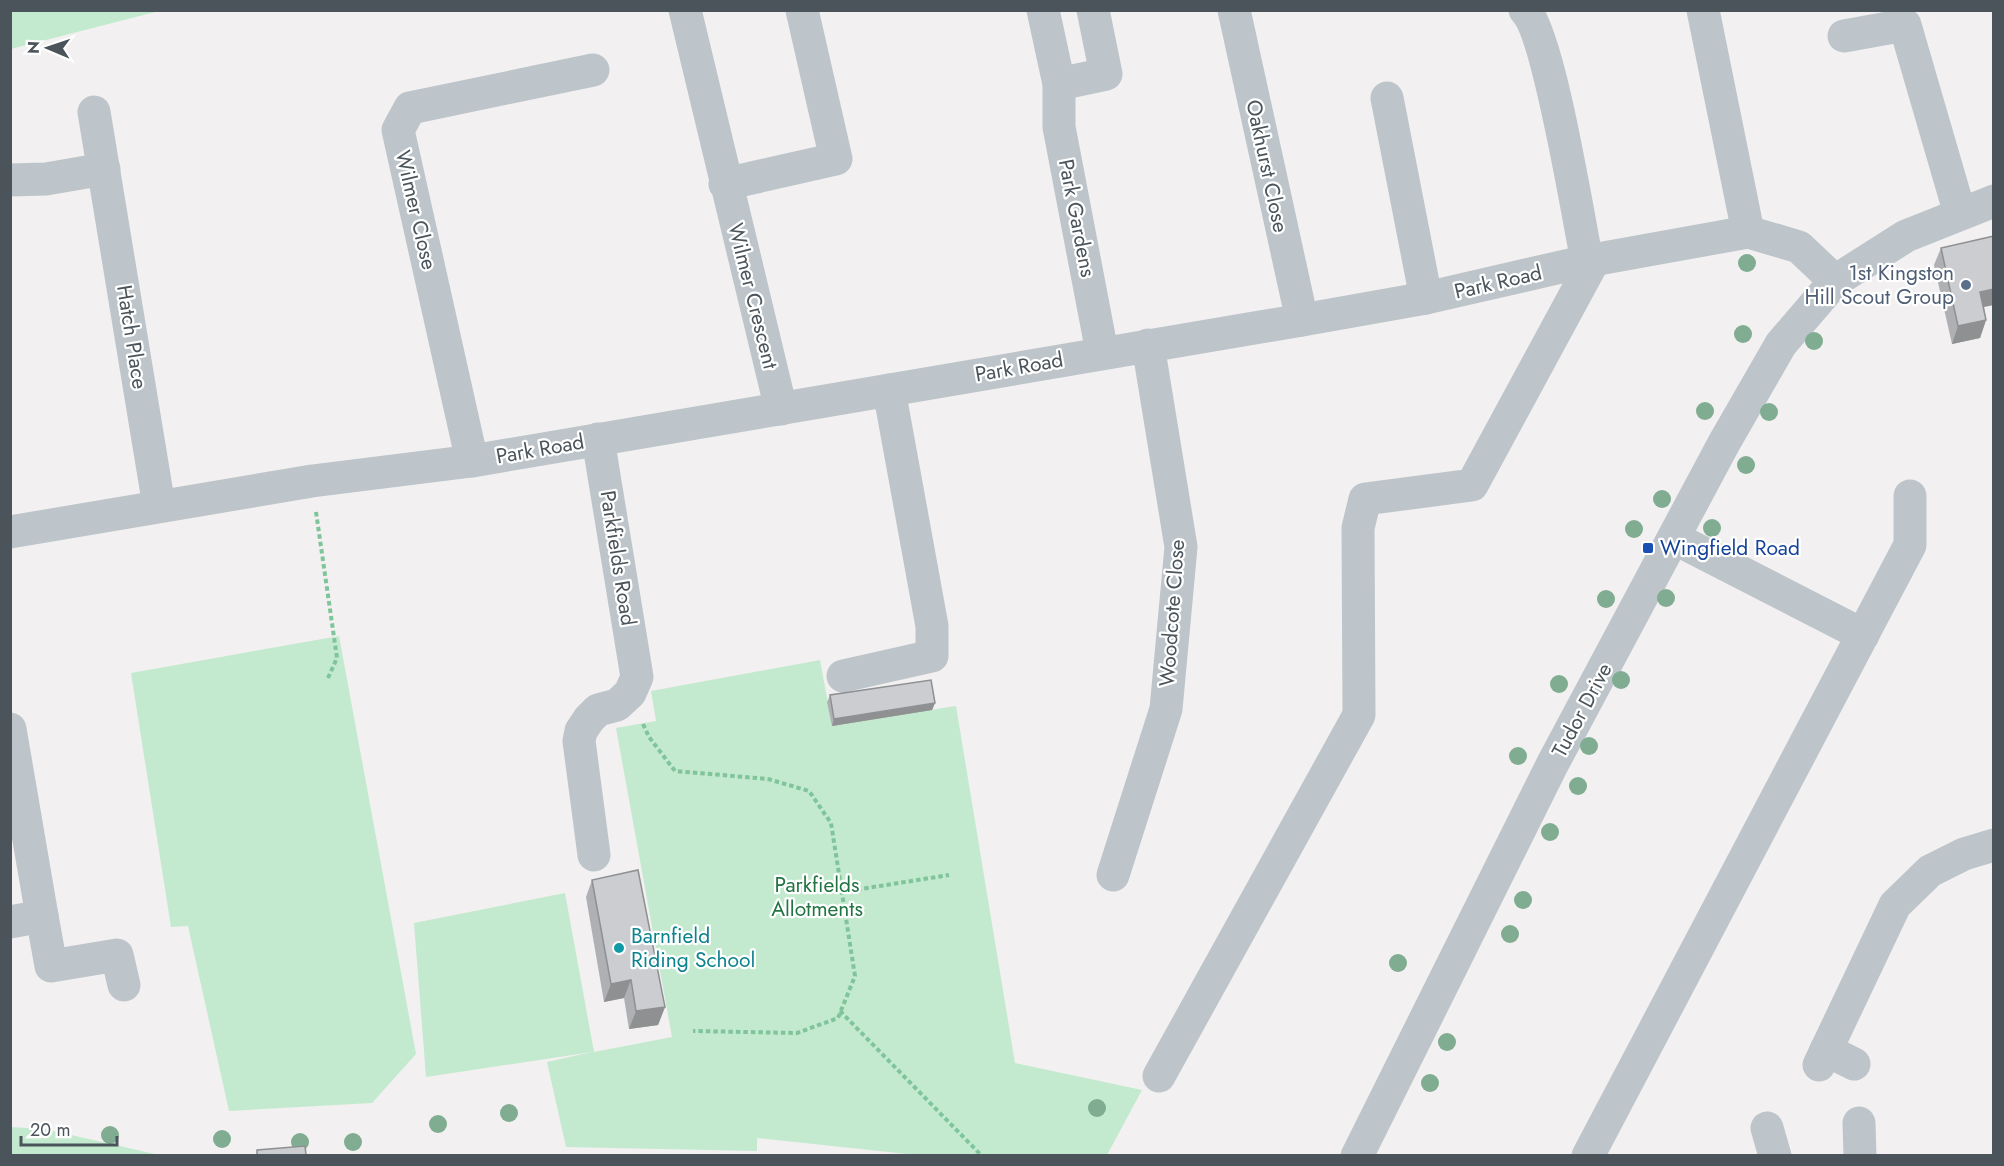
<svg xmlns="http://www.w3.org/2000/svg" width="2004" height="1166" font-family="Jost,sans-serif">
<rect width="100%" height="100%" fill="#f2f0f0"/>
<!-- green -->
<g fill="#c3eace">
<polygon points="11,10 159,10 159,11 11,49"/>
<polygon points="339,636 416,1054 372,1103 229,1111 188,926 171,927 131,673"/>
<polygon points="820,660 832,725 956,706 1015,1063 1142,1090 1107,1155 926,1156 757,1138 757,1151 566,1147 547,1062 592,1052 426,1077 414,923 565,893 594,1052 672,1037 616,728 656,721 651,691"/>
<polygon points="10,1127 45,1129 159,1155 11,1155"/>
</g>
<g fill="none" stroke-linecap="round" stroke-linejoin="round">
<!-- path -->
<g stroke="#7fc49b" stroke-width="4" stroke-dasharray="4.5 3" stroke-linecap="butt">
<polyline points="316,512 337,658 328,678"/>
<polyline points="643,724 649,737 675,771 768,779 809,791 831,823 855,976 838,1018 797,1033 693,1031"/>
<polyline points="842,892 949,875"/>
<polyline points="840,1011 982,1156"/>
</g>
<!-- minor -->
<g stroke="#bdc5ca" stroke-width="33">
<polyline points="685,10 781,409"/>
<polyline points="1043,10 1059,84 1059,127 1102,352"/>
<polyline points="1234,10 1302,320"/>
<path d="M 1525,10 C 1549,34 1578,217 1587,261"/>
<polyline points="1703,10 1748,232"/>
<polyline points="1844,36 1905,25 1960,214"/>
<polyline points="1059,84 1106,74 1093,10"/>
<polyline points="1387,98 1426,298"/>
<polyline points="94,112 159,506"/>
<polyline points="10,180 46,179 104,169"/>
<polyline points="725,184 836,159 802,10"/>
<polyline points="472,461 398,130 410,108 593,70"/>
<polyline points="10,532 312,481 472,461 1302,320 1426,298 1587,261 1748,232 1799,247 1835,281"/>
<polyline points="1674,538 1863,635"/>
<polyline points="843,676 932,656 932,626 889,390"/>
<polyline points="10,729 42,916 10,922"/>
<polyline points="594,855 579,741 581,731 589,719 598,710 617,705 630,693 637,677 598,439"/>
<polyline points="1113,875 1166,709 1181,547 1148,345"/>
<polyline points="42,916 51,966 117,955 124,985"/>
<polyline points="1826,1050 1854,1064"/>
<polyline points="1819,1065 1895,905 1930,871 1964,854 1994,845"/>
<polyline points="1159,1076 1359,715 1358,528 1365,499 1472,485 1594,260"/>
<polyline points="1859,1123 1860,1156"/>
<polyline points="1767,1128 1775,1156"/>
<polyline points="1357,1156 1553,763 1724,443 1781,344 1835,281 1906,236 1994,201"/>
<polyline points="1588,1156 1910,545 1910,496"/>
</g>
</g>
<!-- trees -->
<g fill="#80ac91">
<circle cx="1747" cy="263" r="9"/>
<circle cx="1743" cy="334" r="9"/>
<circle cx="1814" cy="341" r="9"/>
<circle cx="1705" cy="411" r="9"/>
<circle cx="1769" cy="412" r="9"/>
<circle cx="1746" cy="465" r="9"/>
<circle cx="1662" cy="499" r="9"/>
<circle cx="1712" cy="528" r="9"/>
<circle cx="1634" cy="529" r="9"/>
<circle cx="1666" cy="598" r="9"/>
<circle cx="1606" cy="599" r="9"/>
<circle cx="1621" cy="680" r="9"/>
<circle cx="1559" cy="684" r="9"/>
<circle cx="1589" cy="746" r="9"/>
<circle cx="1518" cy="756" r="9"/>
<circle cx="1578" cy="786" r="9"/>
<circle cx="1550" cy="832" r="9"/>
<circle cx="1523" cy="900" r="9"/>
<circle cx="1510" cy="934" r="9"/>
<circle cx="1398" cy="963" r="9"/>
<circle cx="1447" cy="1042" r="9"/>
<circle cx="1430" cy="1083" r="9"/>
<circle cx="1097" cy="1108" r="9"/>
<circle cx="509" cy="1113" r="9"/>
<circle cx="438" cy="1124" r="9"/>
<circle cx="110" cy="1135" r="9"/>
<circle cx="222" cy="1139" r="9"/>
<circle cx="300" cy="1142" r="9"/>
<circle cx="353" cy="1142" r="9"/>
</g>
<!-- wall -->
<g fill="#afb0b4">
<polygon points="1941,248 1984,307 1986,320 1980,338 1952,344 1934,265"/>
<polygon points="830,695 935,703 932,710 832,726 827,702"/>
<polygon points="592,880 665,1007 658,1025 629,1029 624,998 604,1002 586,897"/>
</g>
<!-- shaded-wall -->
<g fill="#8e9092">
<polygon points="1994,289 1994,305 1974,309 1980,292"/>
<polygon points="1986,320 1980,338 1952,344 1958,326"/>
<polygon points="935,703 932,710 832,726 834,719"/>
<polygon points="631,980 624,998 604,1002 611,984"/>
<polygon points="665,1007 658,1025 629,1029 636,1011"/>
</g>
<!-- building -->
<g fill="#cbcdd1" stroke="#8e9092" stroke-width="1.5">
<polygon points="1994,236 1994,289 1980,292 1986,320 1958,326 1941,248"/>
<polygon points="931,680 935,703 834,719 830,695"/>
<polygon points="638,870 665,1007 636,1011 631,980 611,984 592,880"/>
<polygon points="305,1146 306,1155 257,1155 257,1150"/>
</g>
<!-- markers -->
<circle fill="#5c6f8a" stroke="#fff" stroke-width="2" cx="1966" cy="285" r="6"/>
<rect fill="#1a4fb4" stroke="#fff" stroke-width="2" x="1642" y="542" width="12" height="12" rx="3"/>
<circle fill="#0f9aa8" stroke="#fff" stroke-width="2" cx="619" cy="948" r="6"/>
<g text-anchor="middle" stroke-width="4.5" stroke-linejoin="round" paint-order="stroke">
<!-- street labels -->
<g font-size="21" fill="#4a545a" stroke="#fff">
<text transform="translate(1267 166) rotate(78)" y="7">Oakhurst Close</text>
<text transform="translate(416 210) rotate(77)" y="7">Wilmer Close</text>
<text transform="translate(1077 218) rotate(79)" y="7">Park Gardens</text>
<text transform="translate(1498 282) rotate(-13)" y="7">Park Road</text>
<text transform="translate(753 296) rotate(76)" y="7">Wilmer Crescent</text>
<text transform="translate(132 337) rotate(81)" y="7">Hatch Place</text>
<text transform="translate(1019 367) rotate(-10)" y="7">Park Road</text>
<text transform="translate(540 449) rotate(-10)" y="7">Park Road</text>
<text transform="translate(618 558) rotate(81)" y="7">Parkfields Road</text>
<text transform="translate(1172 613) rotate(-86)" y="7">Woodcote Close</text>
<text transform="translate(1582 710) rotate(-62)" y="7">Tudor Drive</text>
</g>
<!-- service labels -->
<g font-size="21" fill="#4e5e75" stroke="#fff" text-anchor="end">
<text x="1954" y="280">1st Kingston<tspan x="1954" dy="24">Hill Scout Group</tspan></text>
</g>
<!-- transit labels -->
<g font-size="21" fill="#164399" stroke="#fff" text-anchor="start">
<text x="1660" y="555">Wingfield Road</text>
</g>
<!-- park labels -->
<g font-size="21" fill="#227443" stroke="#fff">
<text x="817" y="892">Parkfields<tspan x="817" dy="24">Allotments</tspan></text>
</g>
<!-- culture labels -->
<g font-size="21" fill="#0d838f" stroke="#fff" text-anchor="start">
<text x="631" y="943">Barnfield<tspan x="631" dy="24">Riding School</tspan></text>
</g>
</g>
<!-- border -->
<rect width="2004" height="1166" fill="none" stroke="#4a545a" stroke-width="24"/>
<!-- north arrow -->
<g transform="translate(48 48) rotate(272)" stroke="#ffffff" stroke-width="4.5" paint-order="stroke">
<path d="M0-4.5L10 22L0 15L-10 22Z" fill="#4a545a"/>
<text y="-9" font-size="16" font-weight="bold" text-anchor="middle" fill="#4a545a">N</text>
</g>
<!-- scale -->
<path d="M21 1136v9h96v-9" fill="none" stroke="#4a545a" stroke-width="3"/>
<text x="30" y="1136" font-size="18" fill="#4a545a" stroke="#ffffff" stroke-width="4.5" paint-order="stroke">20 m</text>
</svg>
